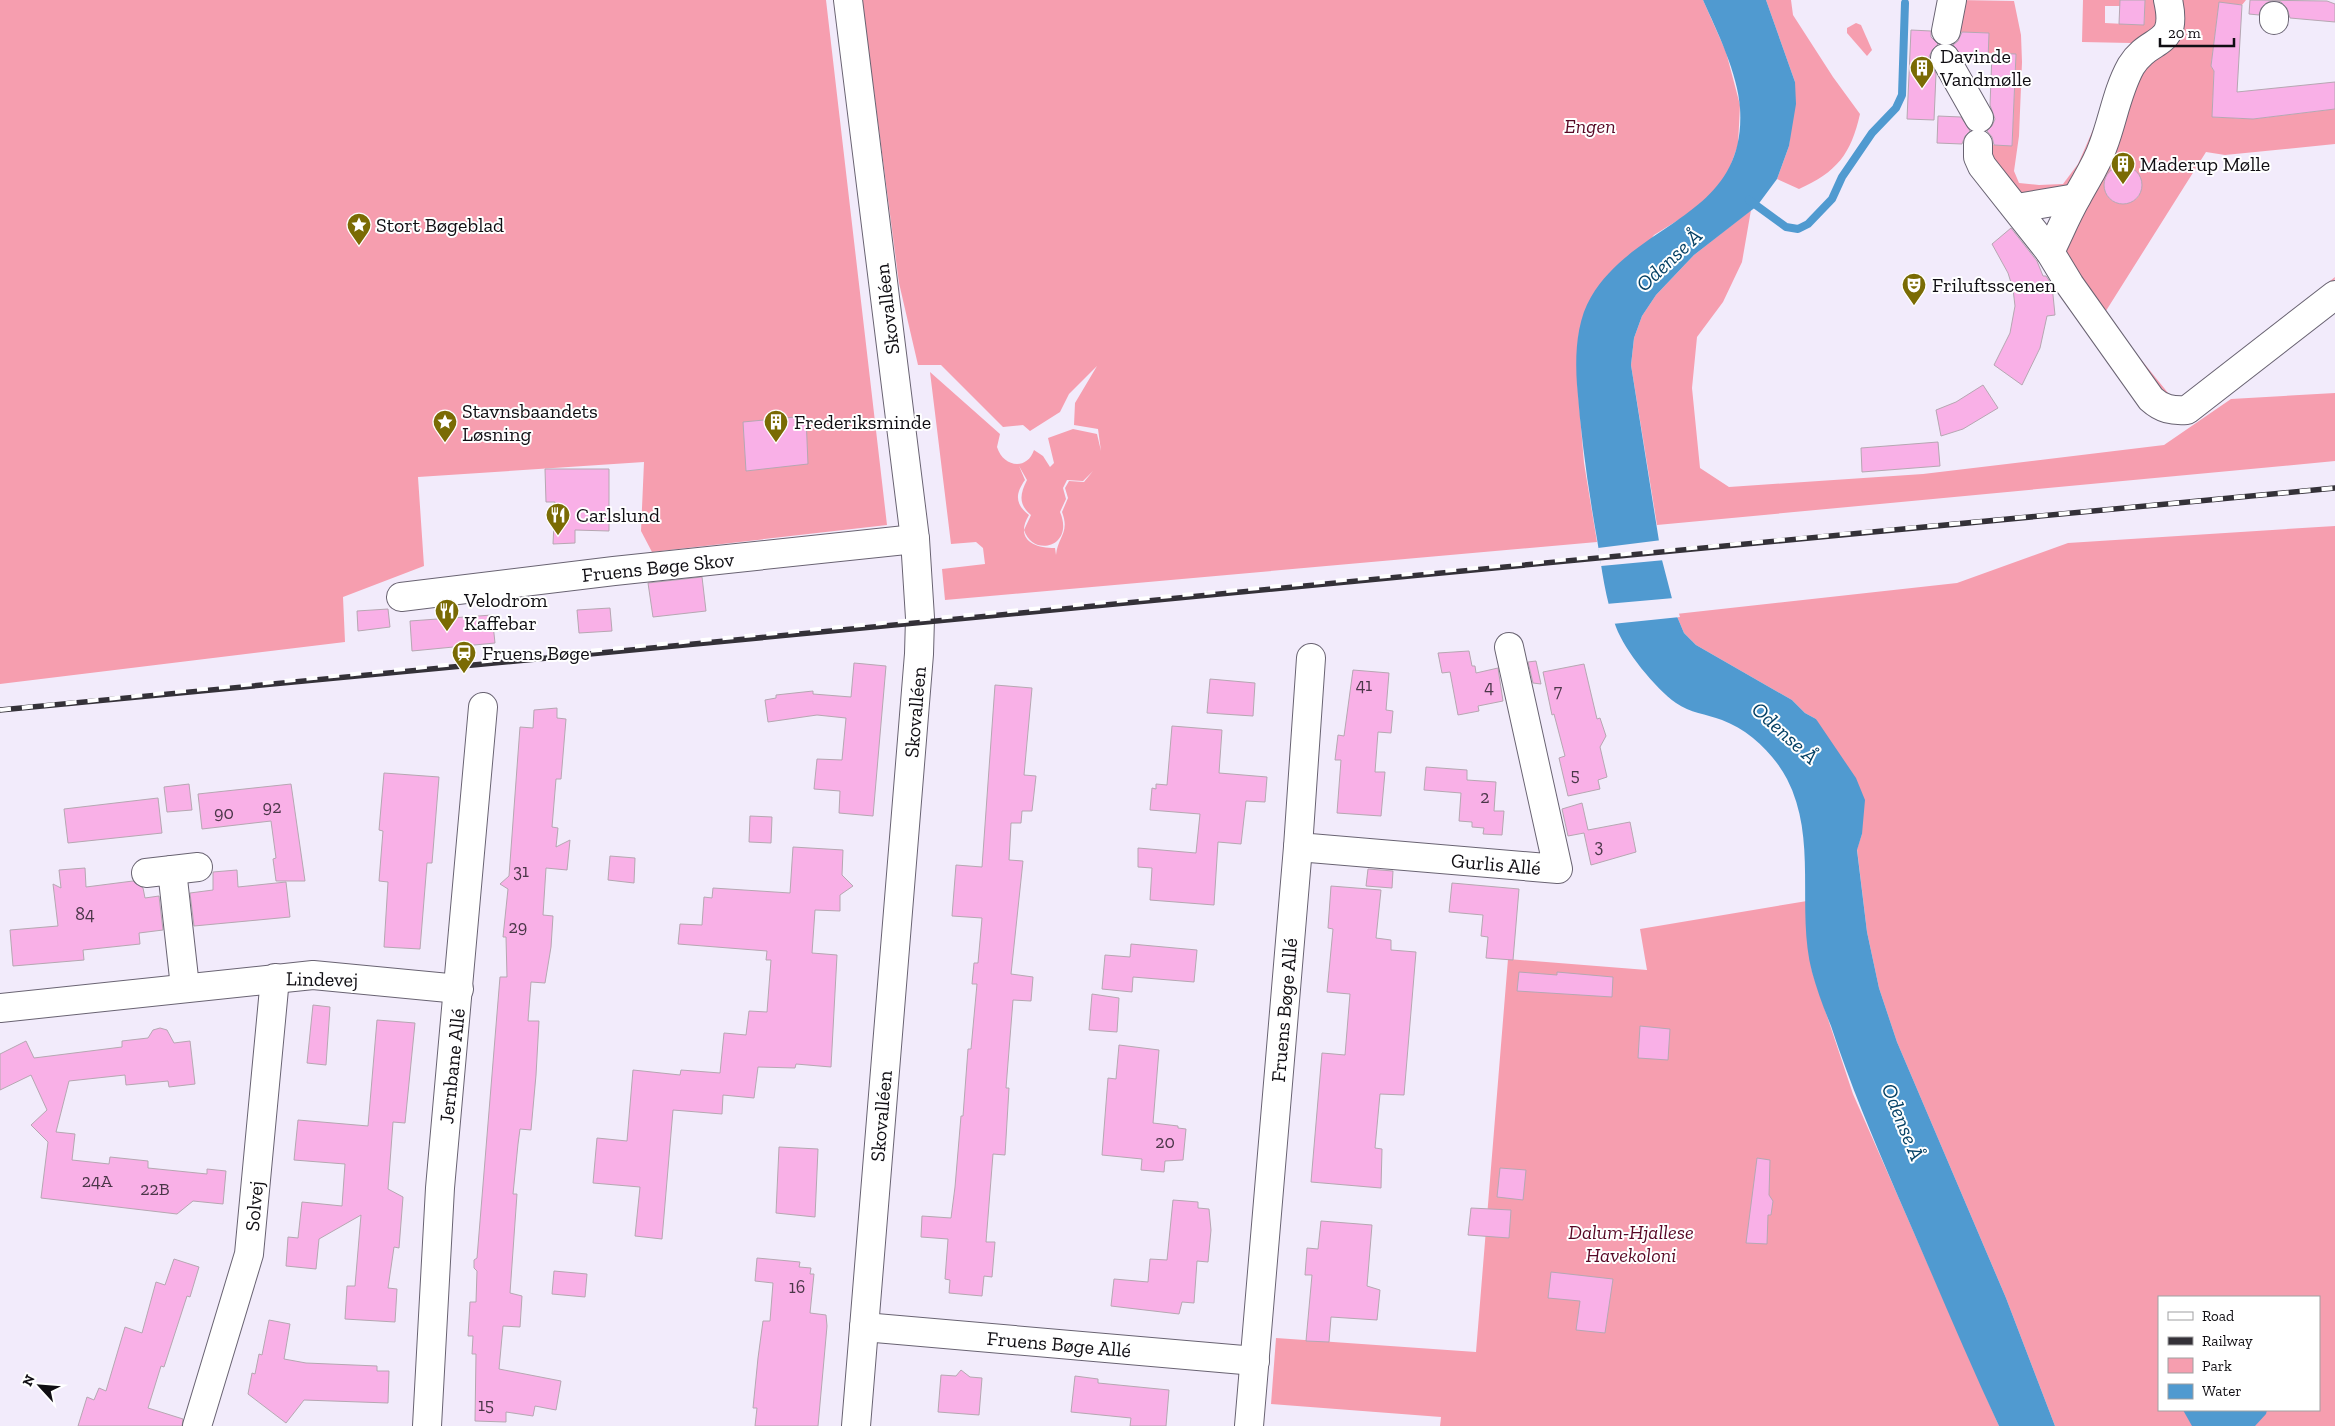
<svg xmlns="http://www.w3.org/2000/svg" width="2335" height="1426" font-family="'Zilla Slab',serif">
<rect width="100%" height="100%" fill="#f2ebfb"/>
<!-- green -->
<g fill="#f69eaf" fill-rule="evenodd">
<polygon points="0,0 826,0 887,525 652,552 641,531 644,462 418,477 424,566 343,597 345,642 0,684"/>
<path d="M 862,0 L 1703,0 L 1726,52 L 1740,105 L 1738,145 L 1727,175 L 1708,197 L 1688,214 L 1654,235 L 1579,333 L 1577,379 L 1584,463 L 1597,542 L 945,600 L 942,569 L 985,564 L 983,548 L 976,542 L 951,544 L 930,372 L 1000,434 L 997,447 C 1003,467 1027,471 1034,450 L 1043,456 L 1050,467 L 1054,463 L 1048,438 L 1073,429 L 1097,434 L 1101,451 L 1098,429 L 1074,425 L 1075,403 L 1097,366 L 1069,394 L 1060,412 L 1030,431 L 1023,425 L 1003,427 L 941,365 L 918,365 L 899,283 ZM 1019,466 L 1027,480 C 1020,494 1018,504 1031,515 L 1024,530 C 1033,558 1075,547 1060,512 L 1066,499 L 1063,488 L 1067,480 L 1083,481 L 1093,471 L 1084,482 L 1069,481 L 1065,488 L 1068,498 L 1062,512 C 1070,533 1058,536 1056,555 L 1055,548 C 1032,548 1015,538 1029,515 C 1015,504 1015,494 1025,480 Z"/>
<path d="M 1766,0 L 1791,0 L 1793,15 L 1833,77 L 1860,114 C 1851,154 1837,172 1799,189 L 1777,179 L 1789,146 L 1795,82 Z"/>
<polygon points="1958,0 2014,1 2021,35 2022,62 2019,136 2014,171 2019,183 2039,185 2063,184 2078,164 2131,43 2082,42 2083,0 2120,0 2120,6 2105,6 2105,23 2144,25 2145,0 2164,0 2165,9 2081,183 2023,199 1983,145 2012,145 2016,55 1988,53 1988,33 1950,32"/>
<path d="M 2173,0 L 2246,0 L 2242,5 L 2219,3 L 2211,66 L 2214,71 L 2212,117 L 2253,119 L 2335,109 L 2335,144 L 2225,155 L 2206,152 L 2104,314 L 2177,404 L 2335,277 L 2333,290 L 2190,402 C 2176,407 2169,404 2157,397 L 2072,281 L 2062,256 L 2062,248 L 2071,220 L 2102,158 L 2133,74 L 2146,55 L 2168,45 L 2176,33 L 2177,17 ZM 2119,167 C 2137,166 2146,181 2138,197 C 2113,219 2088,181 2119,167 Z"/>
<polygon points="1856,23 1861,25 1872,50 1867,56 1847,33 1847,28"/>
<polygon points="1751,210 1742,262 1723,302 1697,337 1692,388 1700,468 1729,487 1923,474 2164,445 2231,399 2335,393 2335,461 1657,525 1631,365 1634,338 1642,316 1656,295 1694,255"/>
<path d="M 2335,526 L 2335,1426 L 2055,1426 L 2006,1298 L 1897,1042 L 1879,988 L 1867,932 L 1857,849 L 1862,834 L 1816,719 L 1805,713 L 1792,700 L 1696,645 L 1684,633 L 1676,614 L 1957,583 L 2068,543 ZM 2159,1297 L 2319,1297 L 2319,1410 L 2159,1410 Z"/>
<polygon points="1807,901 1807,936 1812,971 1853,1094 1999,1426 1440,1426 1441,1417 1271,1404 1276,1338 1476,1352 1508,959 1647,970 1640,929"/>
</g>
<!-- water -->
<g fill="#509ad0">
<path d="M 1703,0 L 1766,0 L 1795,82 L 1796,104 L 1789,146 L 1777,179 L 1757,206 L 1694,255 L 1656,295 L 1642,316 L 1634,338 L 1631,365 L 1662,560 L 1676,614 L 1684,633 L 1696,645 L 1792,700 L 1805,713 L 1816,719 L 1856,778 L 1865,800 L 1862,834 L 1857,850 L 1867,932 L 1879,988 L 1897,1042 L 2006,1298 L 2055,1426 L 1999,1426 C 1963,1349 1931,1271 1897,1194 C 1873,1138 1850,1084 1831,1026 C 1824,1009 1817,990 1812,972 C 1796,909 1818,839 1787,779 C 1774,754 1749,730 1722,720 C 1706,714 1690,713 1676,703 C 1655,688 1625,651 1616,627 C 1605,599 1602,569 1597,539 C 1588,488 1581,437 1577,385 C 1575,357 1576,322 1591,297 C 1636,220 1747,218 1740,108 C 1738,74 1717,31 1703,0 Z"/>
<polygon points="2183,1410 2267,1410 2266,1414 2255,1426 2192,1426"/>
</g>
<!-- pier -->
<g fill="#f2ebfb">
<polygon points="1662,540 1665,560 1601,566 1598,548"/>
<polygon points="1674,598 1680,617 1612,624 1606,604"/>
</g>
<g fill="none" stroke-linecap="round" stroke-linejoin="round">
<!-- stream -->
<polyline stroke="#509ad0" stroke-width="8" points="1749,200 1786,227 1798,229 1808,224 1832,199 1842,177 1872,133 1896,108 1902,95 1905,3"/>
</g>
<!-- building -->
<g fill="#f9b0e7" stroke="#b6a7b2">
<polygon points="2120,0 2145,0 2144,25 2119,24"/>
<polygon points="2250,0 2327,1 2335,4 2335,22 2290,18 2287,8 2281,2 2274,0 2266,3 2261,8 2259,15 2249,14"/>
<polygon points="2219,2 2242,5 2237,92 2335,82 2335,109 2253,119 2212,117 2214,71 2211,66"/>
<polygon points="1911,30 1931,31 1931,37 1938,44 1932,50 1929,57 1936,74 1934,120 1907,119"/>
<polygon points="1962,32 1989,33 1988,60 1963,59 1953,45 1958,41"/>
<polygon points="1992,53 2016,54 2012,146 1994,145 1992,137 1987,131 1992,126 1995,119 1990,105"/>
<polygon points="1938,116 1961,117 1970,131 1965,136 1962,144 1937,143"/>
<circle cx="2123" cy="185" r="19"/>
<polygon points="2011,228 2037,261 2043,276 2046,276 2052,285 2055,315 2047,316 2040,348 2022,385 1994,365 2010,333 2015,306 2013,289 2008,273 1992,244"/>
<polygon points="1983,385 1998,408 1963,429 1941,436 1936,410 1956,402"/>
<polygon points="806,416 808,464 746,471 743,422"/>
<polygon points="1938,442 1940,466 1862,472 1861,448"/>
<polygon points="545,469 609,469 609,531 575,530 575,543 553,544 555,502 546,502"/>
<polygon points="702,577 706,611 653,617 648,583"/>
<polygon points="610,608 612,631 579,633 577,610"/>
<polygon points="388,609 390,627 358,631 357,611"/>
<polygon points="492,615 495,643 412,651 410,621"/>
<polygon points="1469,651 1472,666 1475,666 1476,673 1498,668 1503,701 1478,706 1479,711 1458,715 1450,672 1442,673 1438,653"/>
<polygon points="1536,661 1541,684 1533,683 1528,662"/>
<polygon points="854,663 886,666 873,816 839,813 840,791 814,789 817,759 842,760 846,718 817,715 768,722 765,700 776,698 776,695 813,691 813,694 851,697"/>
<polygon points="1584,664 1597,719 1600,718 1606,736 1600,747 1607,777 1598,780 1600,789 1568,796 1559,758 1565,756 1554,714 1552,715 1543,672"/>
<polygon points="1353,670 1389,673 1386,710 1393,711 1391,733 1378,732 1375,772 1385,772 1381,816 1337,813 1341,760 1335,760 1338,735 1344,736"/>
<polygon points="1210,679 1255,683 1253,716 1207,713"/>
<polygon points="995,685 1032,688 1024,775 1036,776 1032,811 1022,811 1021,823 1011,823 1009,860 1023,861 1011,974 1033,977 1031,1001 1013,1000 1006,1088 1009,1088 1005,1155 993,1154 986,1242 995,1242 992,1277 984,1276 982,1296 949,1293 950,1280 945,1279 948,1239 921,1237 922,1216 951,1218 955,1187 961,1116 963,1116 968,1049 971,1049 977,984 972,984 974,963 978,963 982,918 952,916 956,865 982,867"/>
<polygon points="557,708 557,718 566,719 561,779 556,779 552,827 558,828 556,847 570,840 567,870 546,868 543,915 553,916 551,947 545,983 531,982 528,1021 539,1021 536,1075 531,1130 520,1129 518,1144 513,1194 517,1194 510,1293 522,1296 520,1327 503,1326 499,1369 561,1381 556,1410 535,1406 533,1416 506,1412 506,1422 475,1421 476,1354 472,1354 473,1336 468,1336 470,1302 476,1302 477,1271 474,1268 474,1260 477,1258 500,977 507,977 506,937 503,937 508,889 500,884 509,876 520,727 533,728 534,710"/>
<polygon points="1172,726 1222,730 1219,773 1267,777 1265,802 1246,801 1241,844 1218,842 1214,905 1150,900 1152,868 1138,867 1138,848 1196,853 1200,814 1150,810 1152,788 1156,789 1156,784 1167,785"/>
<polygon points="1426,767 1467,770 1467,780 1496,782 1494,811 1504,811 1502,835 1483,834 1484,828 1472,827 1472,822 1459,821 1461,793 1424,790"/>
<polygon points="384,773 439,777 432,863 427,863 420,949 384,947 388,882 379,881 383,831 379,830"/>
<polygon points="189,784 192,810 167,812 164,787"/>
<polygon points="291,784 305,881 276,881 273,859 276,858 271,821 202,829 198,794"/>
<polygon points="158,798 162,833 68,843 64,809"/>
<polygon points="1582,803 1588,830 1630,822 1636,852 1591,865 1584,833 1568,836 1562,809"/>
<polygon points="750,816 772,817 771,843 749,842"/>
<polygon points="793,847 843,850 842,875 853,886 840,895 840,911 815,910 812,953 837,955 831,1067 796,1064 795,1068 758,1067 754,1098 723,1095 722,1114 673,1110 662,1239 635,1236 640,1187 593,1183 597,1138 627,1141 633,1070 680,1075 681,1070 720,1073 724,1033 746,1035 749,1011 767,1012 771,960 766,960 767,951 678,944 680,924 702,925 704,897 712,898 713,888 790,893"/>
<polygon points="610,856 635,858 634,883 608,880"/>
<polygon points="85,868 86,887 133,881 143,888 145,898 159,896 163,930 139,933 140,944 83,950 84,960 13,966 10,930 58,926 53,884 61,888 59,870"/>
<polygon points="1368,869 1393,871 1392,888 1366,886"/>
<polygon points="237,870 238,887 286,882 290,917 194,926 190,893 213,890 213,872"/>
<polygon points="1452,883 1519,889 1513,960 1486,958 1488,937 1481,936 1483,915 1449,912"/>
<polygon points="1331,886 1381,890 1376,938 1391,940 1391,950 1416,952 1404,1095 1380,1094 1375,1148 1382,1149 1381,1188 1311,1182 1322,1053 1345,1055 1350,994 1327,992 1333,929 1328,928"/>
<polygon points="1131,944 1197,950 1194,982 1133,977 1132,992 1102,989 1105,955 1130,957"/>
<polygon points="1519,972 1557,975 1557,972 1613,977 1612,997 1517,991"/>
<polygon points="1092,994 1119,998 1117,1032 1089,1030"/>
<polygon points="313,1005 330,1007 326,1065 307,1063"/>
<polygon points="377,1020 415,1023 405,1123 393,1122 388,1189 403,1197 399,1248 394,1247 388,1288 397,1289 395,1322 345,1319 347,1286 355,1286 361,1215 319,1239 316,1269 286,1266 288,1237 298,1238 302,1202 342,1206 345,1164 294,1160 298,1120 368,1126"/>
<polygon points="1640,1026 1670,1029 1668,1060 1638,1058"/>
<polygon points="160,1028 167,1030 174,1043 190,1041 195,1084 169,1087 168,1081 126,1085 125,1075 69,1081 56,1132 75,1134 72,1160 109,1164 110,1157 148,1161 148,1168 207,1174 207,1169 226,1171 223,1204 193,1201 177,1214 41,1198 48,1142 31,1125 47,1110 31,1075 0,1090 0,1054 26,1041 34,1058 122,1047 122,1041 148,1038 153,1030"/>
<polygon points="1119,1045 1159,1050 1153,1123 1178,1126 1178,1128 1186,1129 1183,1160 1165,1161 1164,1172 1141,1170 1142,1159 1102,1155 1108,1078 1116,1079"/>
<polygon points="779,1147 818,1149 815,1217 776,1213"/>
<polygon points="1757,1158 1770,1160 1769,1195 1773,1201 1771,1215 1768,1215 1767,1244 1746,1243"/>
<polygon points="1500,1168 1526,1170 1523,1200 1497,1197"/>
<polygon points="1173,1200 1198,1202 1198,1208 1209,1209 1211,1230 1208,1262 1197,1261 1194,1303 1182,1302 1179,1314 1111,1306 1114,1279 1148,1282 1150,1259 1167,1260"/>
<polygon points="1471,1208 1511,1210 1509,1238 1468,1235"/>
<polygon points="1321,1221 1372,1225 1367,1286 1380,1290 1377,1320 1331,1317 1329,1342 1306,1341 1312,1275 1305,1275 1307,1248 1318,1249"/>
<polygon points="757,1258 800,1262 799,1267 811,1268 810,1274 814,1274 810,1313 826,1315 827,1326 818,1426 755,1426 757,1408 753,1408 758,1358 763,1321 770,1321 773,1283 755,1281"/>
<polygon points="174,1259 199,1267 190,1297 187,1296 164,1367 161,1366 148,1408 183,1419 182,1426 78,1426 87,1397 94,1400 99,1388 106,1391 125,1327 142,1333 156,1282 165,1285"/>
<polygon points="554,1271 587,1274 585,1297 552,1294"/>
<polygon points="1551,1272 1613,1279 1605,1333 1576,1330 1580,1301 1548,1298"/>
<polygon points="269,1320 290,1324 284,1359 306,1363 377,1366 377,1371 389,1371 388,1403 304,1400 286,1423 248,1394 252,1373 255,1374 259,1354 262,1355"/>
<polygon points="961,1370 970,1377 982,1378 979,1415 938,1412 941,1375 956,1376"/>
<polygon points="1075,1376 1098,1379 1098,1383 1169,1390 1166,1426 1130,1426 1131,1418 1071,1412"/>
</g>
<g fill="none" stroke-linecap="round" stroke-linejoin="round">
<defs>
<g id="street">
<polyline points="2274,20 2274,16"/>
<polyline points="1946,31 1952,0"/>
<polyline points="1945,58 1979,118"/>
<path d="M 1978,144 L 1978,157 L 1982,166 L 2050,252 L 2070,285 L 2151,399 C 2162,409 2172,411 2187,410 L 2335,295"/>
<polyline points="2017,208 2076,198"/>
<path d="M 2050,252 C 2059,234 2067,214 2077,197 C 2086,180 2097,164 2103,146 C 2113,120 2117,91 2131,66 C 2150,35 2179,49 2168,0"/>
<polyline points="401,597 614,571 915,539"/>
<polyline points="1298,847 1558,869 1509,647"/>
<polyline points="172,870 198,867"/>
<polyline points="146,873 172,870 185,987"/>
<polyline points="0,1008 313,975 459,989"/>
<polyline points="864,1327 1255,1361"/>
<polyline points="197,1426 249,1254 275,978"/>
<polyline points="427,1426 440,1188 483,707"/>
<polyline points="1249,1426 1298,847 1311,658"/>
</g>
<polyline id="secondary" points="848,0 915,539 920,618 919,654 856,1426"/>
</defs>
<!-- street casing -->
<use href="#street" stroke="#696372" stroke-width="30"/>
<!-- secondary casing -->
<use href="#secondary" stroke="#696372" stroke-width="30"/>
<!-- street -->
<use href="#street" stroke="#fff" stroke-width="28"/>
<!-- secondary -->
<use href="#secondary" stroke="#fff" stroke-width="28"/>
<defs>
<path id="rail" d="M 0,710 C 778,629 1557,562 2335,488"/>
</defs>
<!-- rail casing -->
<use href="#rail" stroke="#343138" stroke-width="5.5"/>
<!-- rail -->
<use href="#rail" stroke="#fff" stroke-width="4" stroke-dasharray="11" stroke-linecap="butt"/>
</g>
<!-- icons -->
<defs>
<symbol id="building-pin" viewBox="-11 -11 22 30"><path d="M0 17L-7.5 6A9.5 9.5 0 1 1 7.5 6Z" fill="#7a6b04" stroke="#fff"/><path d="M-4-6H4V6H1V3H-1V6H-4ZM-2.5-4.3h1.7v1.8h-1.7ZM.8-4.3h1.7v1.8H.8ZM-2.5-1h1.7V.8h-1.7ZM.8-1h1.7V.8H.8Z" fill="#fff"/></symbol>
<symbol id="sight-pin" viewBox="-11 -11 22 30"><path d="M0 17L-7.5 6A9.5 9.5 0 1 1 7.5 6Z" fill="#7a6b04" stroke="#fff"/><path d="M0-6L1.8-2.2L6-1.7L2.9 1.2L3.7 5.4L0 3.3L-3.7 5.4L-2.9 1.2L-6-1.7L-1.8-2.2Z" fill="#fff"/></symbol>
<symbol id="theatre-pin" viewBox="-11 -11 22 30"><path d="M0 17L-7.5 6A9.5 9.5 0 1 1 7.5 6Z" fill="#7a6b04" stroke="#fff"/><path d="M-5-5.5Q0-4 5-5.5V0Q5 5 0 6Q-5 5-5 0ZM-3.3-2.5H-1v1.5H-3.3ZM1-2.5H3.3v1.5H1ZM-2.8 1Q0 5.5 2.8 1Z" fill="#fff"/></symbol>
<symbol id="restaurant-pin" viewBox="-11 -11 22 30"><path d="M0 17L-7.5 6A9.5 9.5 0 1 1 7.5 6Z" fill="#7a6b04" stroke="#fff"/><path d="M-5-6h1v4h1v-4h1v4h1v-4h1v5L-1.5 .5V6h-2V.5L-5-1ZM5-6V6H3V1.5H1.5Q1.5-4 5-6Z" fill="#fff"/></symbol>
<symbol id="station-pin" viewBox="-11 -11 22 30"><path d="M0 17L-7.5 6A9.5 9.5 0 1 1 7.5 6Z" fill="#7a6b04" stroke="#fff"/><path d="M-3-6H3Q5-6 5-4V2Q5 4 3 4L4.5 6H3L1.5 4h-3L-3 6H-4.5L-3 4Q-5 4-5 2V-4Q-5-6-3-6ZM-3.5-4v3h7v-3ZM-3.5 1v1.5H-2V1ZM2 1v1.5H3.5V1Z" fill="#fff"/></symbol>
</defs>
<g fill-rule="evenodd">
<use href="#building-pin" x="1908" y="54" width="28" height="38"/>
<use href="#building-pin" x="2109" y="150" width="28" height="38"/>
<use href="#sight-pin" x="345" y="211" width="28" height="38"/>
<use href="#theatre-pin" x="1900" y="271" width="28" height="38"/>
<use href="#sight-pin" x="431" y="408" width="28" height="38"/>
<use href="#building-pin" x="762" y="408" width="28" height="38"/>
<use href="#restaurant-pin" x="544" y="501" width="28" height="38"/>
<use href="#restaurant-pin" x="433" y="597" width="28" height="38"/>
<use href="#station-pin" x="450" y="639" width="28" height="38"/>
</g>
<g text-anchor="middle" stroke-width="4" stroke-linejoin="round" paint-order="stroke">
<!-- number labels -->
<g font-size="18" fill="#4a3648">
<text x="1364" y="691">41</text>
<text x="1489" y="693">4</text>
<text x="1558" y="697">7</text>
<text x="1575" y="781">5</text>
<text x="1485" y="803">2</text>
<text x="272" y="813">92</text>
<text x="224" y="819">90</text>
<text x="1599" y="852">3</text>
<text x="521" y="877">31</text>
<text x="85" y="920">84</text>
<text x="518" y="933">29</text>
<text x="1165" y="1148">20</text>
<text x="97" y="1187">24A</text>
<text x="155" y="1195">22B</text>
<text x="797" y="1293">16</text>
<text x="486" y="1411">15</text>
</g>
<!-- poi labels -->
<g font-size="20" fill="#100e13" stroke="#fff" text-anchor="start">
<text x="1940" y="63">Davinde<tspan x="1940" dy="23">Vandmølle</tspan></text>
<text x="2140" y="171">Maderup Mølle</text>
<text x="376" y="232">Stort Bøgeblad</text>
<text x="1932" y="292">Friluftsscenen</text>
<text x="462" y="418">Stavnsbaandets<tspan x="462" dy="23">Løsning</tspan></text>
<text x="794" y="429">Frederiksminde</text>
<text x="576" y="522">Carlslund</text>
<text x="464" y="607">Velodrom<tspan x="464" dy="23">Kaffebar</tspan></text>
<text x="482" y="660">Fruens Bøge</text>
</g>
<!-- park labels -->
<g font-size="20" font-style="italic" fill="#570724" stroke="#fff">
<text x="1590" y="133">Engen</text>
<text x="1631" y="1239">Dalum-Hjallese<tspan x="1631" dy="23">Havekoloni</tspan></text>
</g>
<!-- street labels -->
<g font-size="20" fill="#100e13" stroke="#fff">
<text transform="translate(887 309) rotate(-97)" y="7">Skovalléen</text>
<text transform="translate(658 567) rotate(-6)" y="7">Fruens Bøge Skov</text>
<text transform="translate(915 712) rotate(-85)" y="7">Skovalléen</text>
<text transform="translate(1496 864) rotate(5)" y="7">Gurlis Allé</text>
<text transform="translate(322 979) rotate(1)" y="7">Lindevej</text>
<text transform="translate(1284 1010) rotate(-85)" y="7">Fruens Bøge Allé</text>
<text transform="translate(452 1066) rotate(-84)" y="7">Jernbane Allé</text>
<text transform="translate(881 1116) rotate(-85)" y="7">Skovalléen</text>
<text transform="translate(254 1206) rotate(-85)" y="7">Solvej</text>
<text transform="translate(1059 1344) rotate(5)" y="7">Fruens Bøge Allé</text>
</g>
<!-- water labels -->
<g font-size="21" font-style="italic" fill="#064266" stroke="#fff">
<text transform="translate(1669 260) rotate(-43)" y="7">Odense Å</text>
<text transform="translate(1785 733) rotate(42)" y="7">Odense Å</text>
<text transform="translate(1903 1122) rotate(68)" y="7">Odense Å</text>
</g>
</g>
<!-- legend -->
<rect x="2158" y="1296" width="162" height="115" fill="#ffffff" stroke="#9f9fa1"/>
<rect x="2168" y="1312" width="25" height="8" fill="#ffffff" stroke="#9f9fa1"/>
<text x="2202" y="1321" font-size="15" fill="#100e13">Road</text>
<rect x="2168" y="1337" width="25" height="8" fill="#343138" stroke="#9f9fa1"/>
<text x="2202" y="1346" font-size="15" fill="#100e13">Railway</text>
<rect x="2168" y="1358" width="25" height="15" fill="#f69eaf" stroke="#9f9fa1"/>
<text x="2202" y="1371" font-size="15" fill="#100e13">Park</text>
<rect x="2168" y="1384" width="25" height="15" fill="#509ad0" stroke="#9f9fa1"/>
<text x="2202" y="1396" font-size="15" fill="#100e13">Water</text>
<!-- north arrow -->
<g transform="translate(40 1386) rotate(296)" stroke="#ffffff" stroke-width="4" paint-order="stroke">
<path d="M0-4L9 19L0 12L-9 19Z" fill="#100e13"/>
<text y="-8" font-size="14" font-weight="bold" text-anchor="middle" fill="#100e13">N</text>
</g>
<!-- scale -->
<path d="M2160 38v8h74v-8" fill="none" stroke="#100e13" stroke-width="2.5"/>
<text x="2168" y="38" font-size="15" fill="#100e13" stroke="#ffffff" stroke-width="4" paint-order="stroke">20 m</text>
</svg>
